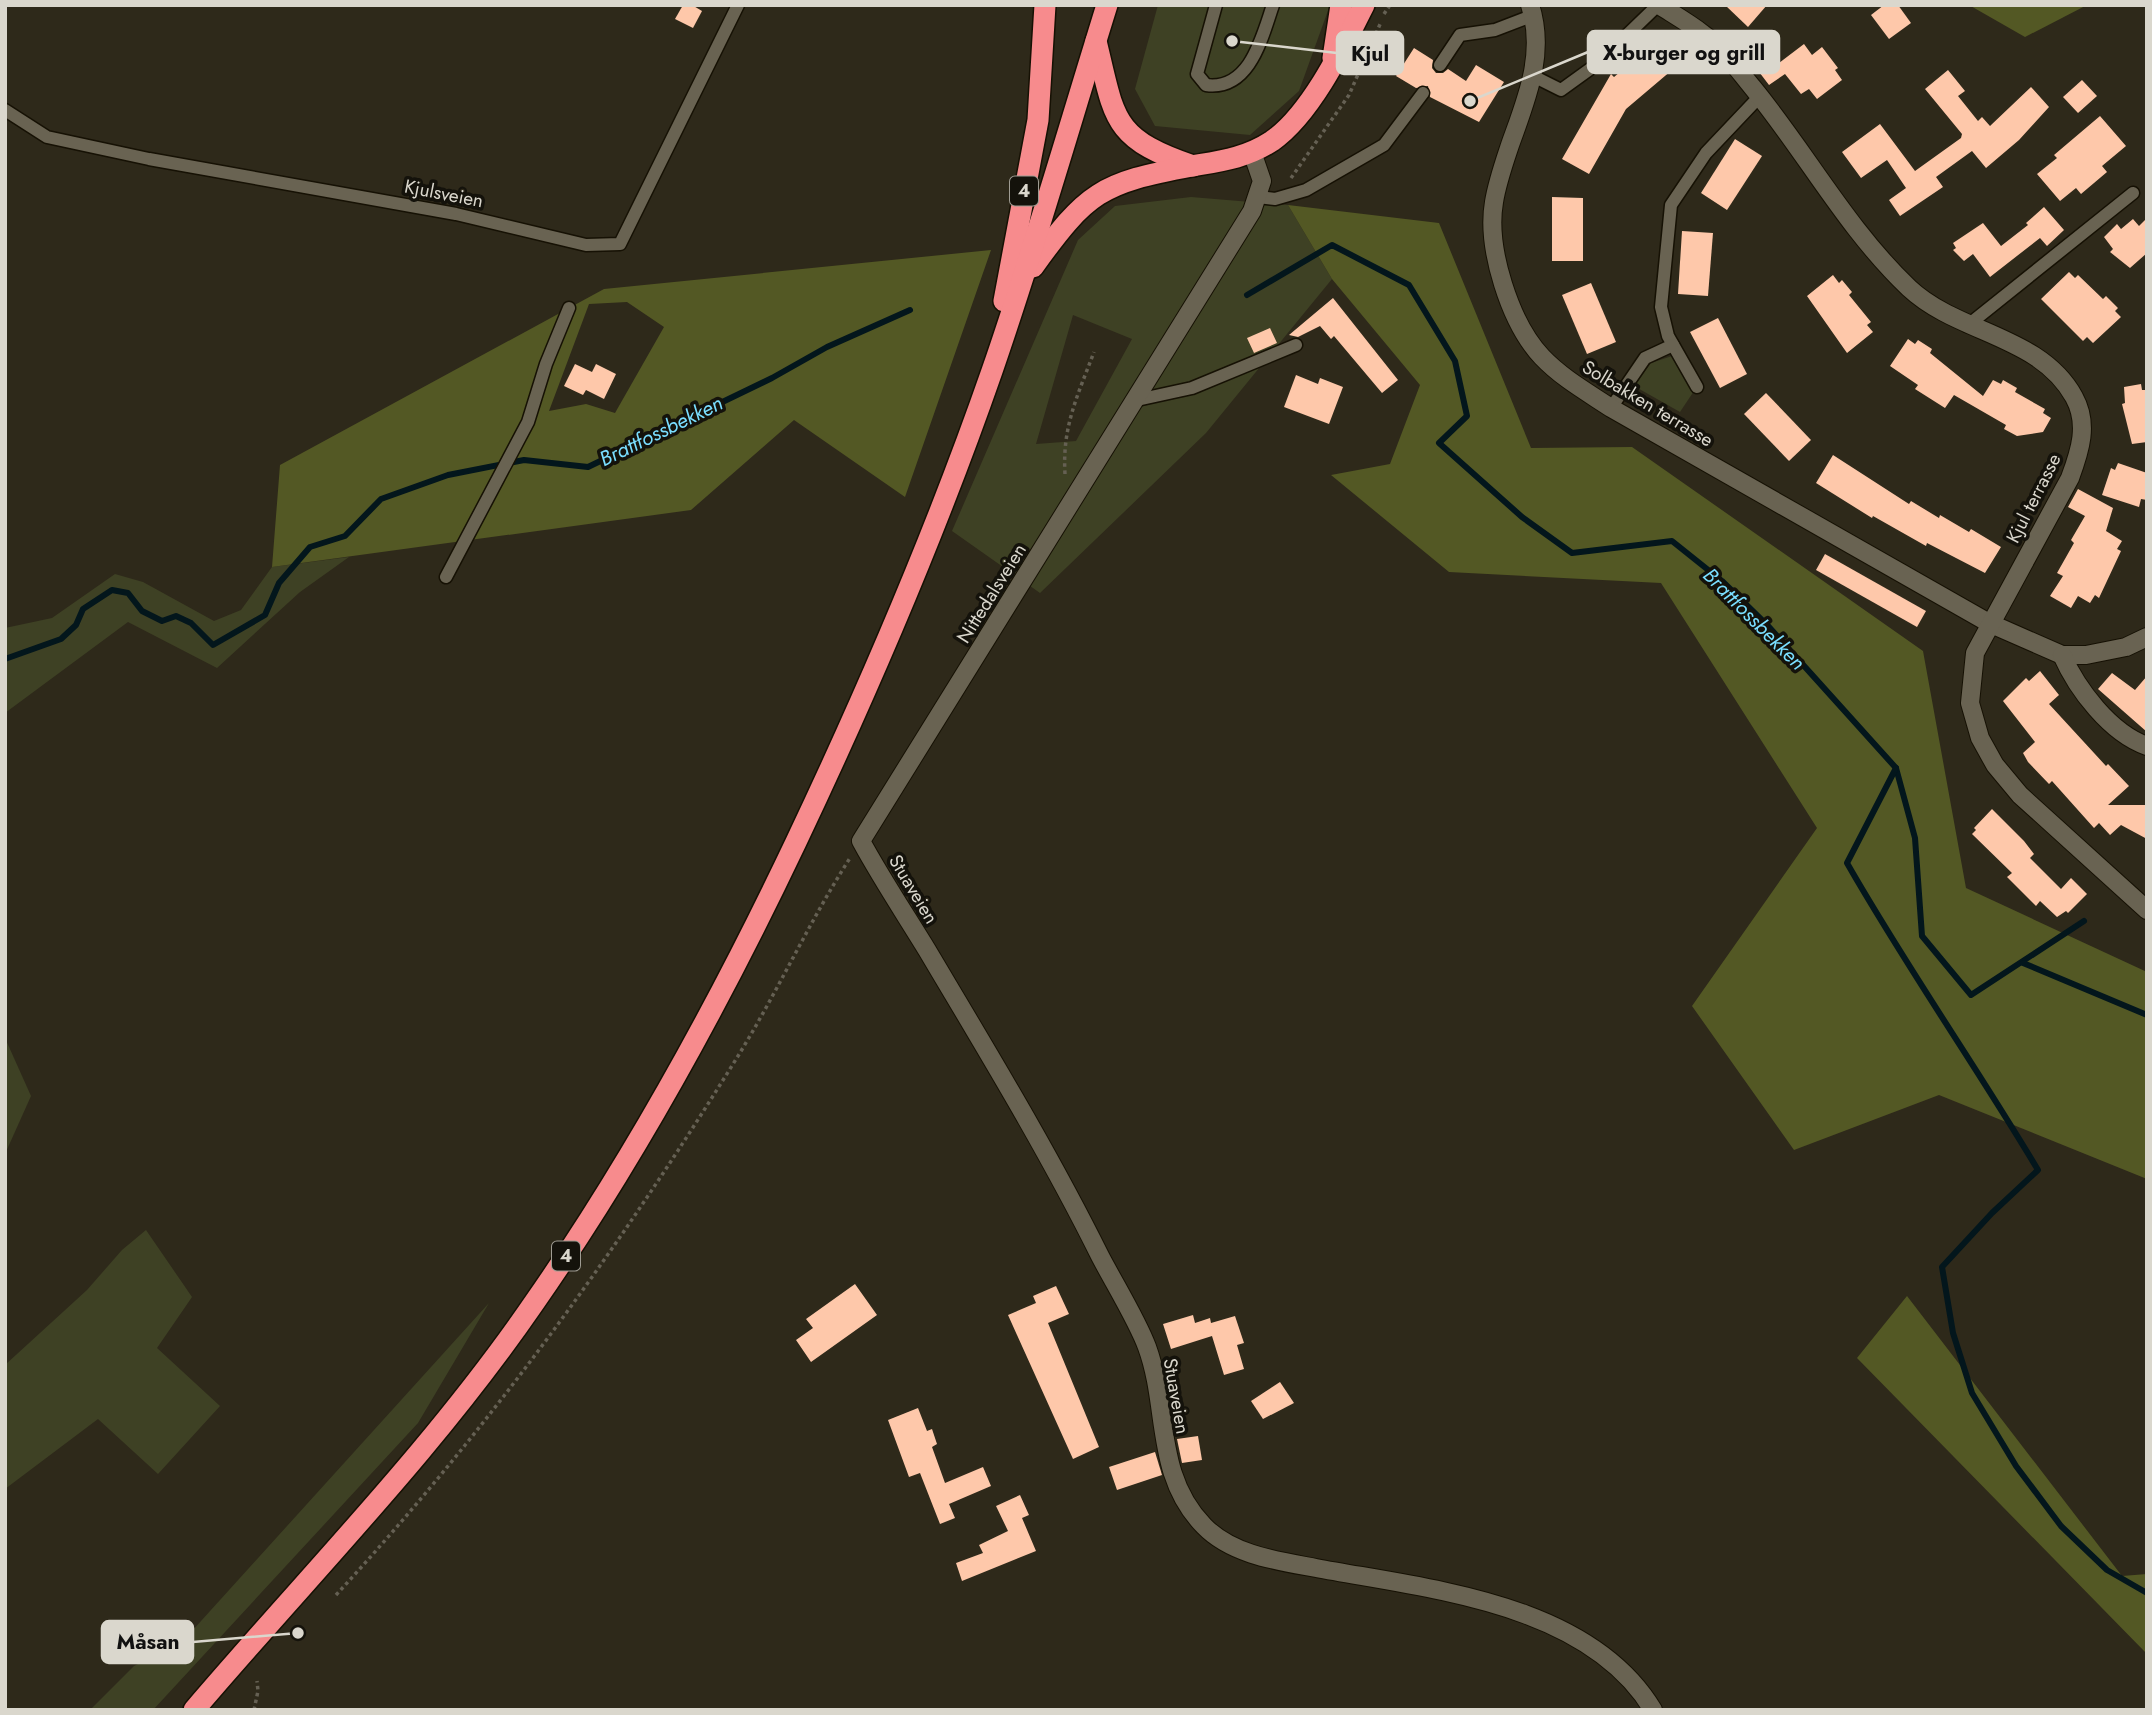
<svg xmlns="http://www.w3.org/2000/svg" width="2152" height="1715" font-family="Jost,sans-serif">
<rect width="100%" height="100%" fill="#2e291a"/>
<!-- green -->
<g fill="#3e4124" fill-rule="evenodd">
<polygon points="1158,5 1330,5 1299,91 1250,135 1155,126 1135,89"/>
<path d="M 1191,197 L 1288,205 L 1332,279 L 1206,433 L 1040,593 L 952,531 L 1078,240 L 1115,206 ZM 1073,315 L 1132,339 L 1076,441 L 1036,444 Z"/>
<polygon points="1672,356 1694,391 1680,412 1634,386 1651,363"/>
<polygon points="349,557 300,592 217,668 128,622 5,713 5,628 52,618 115,574 143,582 214,621 241,610 272,567"/>
<polygon points="5,1038 31,1096 5,1154"/>
<polygon points="146,1230 192,1297 157,1348 220,1406 158,1474 98,1419 5,1489 5,1365 87,1290 122,1250"/>
<polygon points="489,1303 418,1423 153,1710 90,1710 134,1666 182,1642"/>
</g>
<!-- forest -->
<g fill="#535824" fill-rule="evenodd">
<polygon points="1969,5 2087,5 2025,37"/>
<polygon points="1288,205 1439,223 1531,448 1632,447 1923,651 1966,888 2147,972 2147,1179 1939,1095 1794,1150 1692,1006 1817,828 1661,583 1449,572 1331,475 1390,464 1420,385 1332,279"/>
<path d="M 991,250 L 905,497 L 794,420 L 691,510 L 272,567 L 280,465 L 604,289 ZM 627,302 L 664,327 L 615,413 L 586,404 L 549,411 L 589,304 Z"/>
<polygon points="1907,1296 2122,1576 2147,1574 2147,1654 1857,1358"/>
</g>
<g fill="none" stroke-linecap="round" stroke-linejoin="round">
<!-- stream -->
<g stroke="#03161c" stroke-width="6">
<polyline points="1247,295 1332,245 1409,285 1455,361 1467,416 1439,443 1522,517 1572,553 1672,541 1722,581 1769,627 1896,768 1915,838 1922,936 1971,995 2084,921"/>
<polyline points="5,659 61,639 76,625 83,609 112,590 128,593 142,611 162,621 176,616 191,623 213,645 265,615 279,583 310,547 345,536 381,499 448,475 524,460 588,467 772,378 827,347 910,310"/>
<path d="M 1896,768 L 1847,863 C 1907,968 1976,1066 2038,1170 L 1992,1213 L 1942,1267 L 1953,1333 L 1972,1393 L 2016,1466 L 2061,1526 L 2107,1570 L 2147,1593"/>
<polyline points="2023,963 2147,1015"/>
</g>
</g>
<!-- building -->
<g fill="#fec8aa">
<polygon points="683,5 692,5 702,11 693,28 675,19"/>
<polygon points="1725,5 1767,5 1748,27"/>
<polygon points="1884,5 1898,5 1911,23 1889,39 1871,15"/>
<polygon points="1665,35 1685,59 1626,109 1589,174 1562,159 1611,74 1614,77"/>
<polygon points="1804,44 1812,55 1822,47 1838,68 1835,70 1842,80 1817,99 1809,89 1801,94 1785,74 1769,85 1753,64 1766,54 1772,54 1779,63"/>
<polygon points="1414,48 1433,60 1432,68 1436,73 1443,73 1448,69 1466,81 1476,65 1504,82 1479,122 1430,97 1428,86 1416,88 1396,76"/>
<polygon points="1948,70 1965,91 1958,96 1978,121 1982,117 1990,126 2031,87 2049,107 2019,140 1986,168 1972,151 1936,177 1943,187 1900,216 1889,200 1906,188 1887,160 1861,178 1842,152 1880,124 1915,171 1961,138 1962,134 1925,89"/>
<polygon points="2082,80 2097,96 2078,113 2063,97"/>
<polygon points="2100,116 2126,146 2102,166 2107,172 2081,194 2076,188 2060,201 2037,174 2057,158 2054,155"/>
<polygon points="1735,139 1762,156 1727,210 1701,193"/>
<polygon points="1552,197 1583,198 1583,261 1552,261"/>
<polygon points="2044,207 2064,230 2047,246 2040,238 1990,277 1973,254 1964,261 1953,250 1956,248 1953,243 1983,223 2001,246 2028,225 2026,223"/>
<polygon points="2147,218 2147,253 2130,268 2110,252 2113,249 2104,237 2117,224 2121,229 2133,219 2139,226"/>
<polygon points="1682,231 1713,233 1708,296 1678,294"/>
<polygon points="2069,272 2075,278 2078,275 2103,299 2106,296 2118,308 2115,311 2121,317 2093,343 2087,337 2083,341 2041,299"/>
<polygon points="1833,275 1839,283 1842,280 1852,292 1849,295 1871,322 1867,325 1873,332 1847,353 1807,296"/>
<polygon points="1591,283 1616,342 1587,354 1562,295"/>
<polygon points="1333,298 1398,380 1382,393 1334,336 1331,339 1320,326 1298,337 1289,335"/>
<polygon points="1718,318 1747,374 1720,388 1690,332"/>
<polygon points="1270,328 1277,343 1254,353 1247,338"/>
<polygon points="1908,339 1915,344 1918,340 1932,349 1930,353 1983,396 1993,380 2001,384 2003,380 2017,388 2015,392 2045,409 2043,413 2051,418 2043,432 2017,436 2004,429 2006,425 1954,395 1945,408 1915,389 1918,385 1890,366"/>
<polygon points="575,364 592,372 596,364 616,374 604,399 586,390 583,395 564,386"/>
<polygon points="1296,375 1318,384 1320,378 1343,387 1329,424 1284,407"/>
<polygon points="2141,384 2142,390 2147,390 2147,442 2132,444 2122,404 2125,403 2124,387"/>
<polygon points="1766,393 1811,440 1789,461 1744,414"/>
<polygon points="1833,455 1909,504 1911,501 1939,518 1940,515 1969,532 1971,529 2001,547 1985,573 1927,543 1926,546 1873,516 1872,518 1816,483"/>
<polygon points="2118,463 2147,473 2147,500 2141,499 2139,507 2102,495 2111,468 2115,470"/>
<polygon points="2078,489 2113,508 2106,531 2122,541 2117,549 2121,551 2099,598 2095,595 2090,603 2078,596 2071,608 2050,596 2063,576 2057,573 2074,543 2071,540 2085,516 2068,507"/>
<polygon points="1825,554 1926,611 1917,627 1816,570"/>
<polygon points="2040,671 2059,695 2049,704 2106,766 2108,764 2129,786 2108,805 2147,805 2147,839 2121,825 2110,835 2099,823 2094,828 2052,781 2049,784 2028,762 2023,753 2035,742 2003,701 2026,678 2029,681"/>
<polygon points="2112,673 2135,690 2147,676 2147,732 2098,689"/>
<polygon points="1992,809 2024,841 2034,854 2030,858 2061,889 2071,878 2087,894 2068,913 2066,911 2057,917 2040,901 2036,906 2007,877 2012,873 1972,834 1976,830 1974,828"/>
<polygon points="855,1284 877,1315 811,1362 796,1340 813,1328 806,1319"/>
<polygon points="1056,1286 1069,1314 1048,1323 1099,1447 1073,1459 1008,1315 1036,1303 1033,1296"/>
<polygon points="1193,1315 1195,1323 1210,1318 1211,1323 1235,1316 1244,1343 1237,1345 1244,1369 1224,1375 1212,1336 1171,1349 1163,1324"/>
<polygon points="1280,1382 1294,1403 1263,1419 1251,1401"/>
<polygon points="918,1408 927,1431 932,1429 937,1444 932,1447 945,1483 983,1467 991,1486 949,1504 955,1518 940,1524 920,1473 909,1477 888,1420"/>
<polygon points="1198,1436 1202,1460 1182,1463 1177,1439"/>
<polygon points="1155,1452 1162,1475 1117,1490 1109,1467"/>
<polygon points="1020,1495 1029,1515 1022,1518 1036,1551 962,1581 956,1563 983,1553 979,1545 1008,1531 996,1506"/>
</g>
<g fill="none" stroke-linecap="round" stroke-linejoin="round">
<defs>
<g id="lane">
<path d="M 1216,5 L 1197,74 L 1206,85 C 1250,91 1262,37 1273,5"/>
<polyline points="1440,65 1460,35 1495,30 1534,15"/>
<polyline points="1533,76 1561,90 1597,64 1658,5"/>
<polyline points="5,110 47,137 149,159 456,214 586,245 620,244 738,5"/>
<polyline points="1258,197 1275,199 1306,190 1384,145 1423,93"/>
<polyline points="1967,326 2133,193"/>
<polyline points="1697,387 1668,336 1661,307 1671,205 1706,153 1760,96"/>
<polyline points="1137,400 1192,388 1296,345"/>
<polyline points="1611,408 1645,358 1673,345"/>
<polyline points="446,577 528,422 546,364 569,308"/>
</g>
<g id="street">
<path d="M 1530,5 C 1546,54 1526,100 1510,145 C 1504,163 1497,183 1494,202 C 1486,248 1510,323 1542,357 C 1562,378 1587,392 1611,408 L 1989,623 L 2062,655 L 2086,655 L 2126,647 L 2147,637"/>
<path d="M 1659,5 C 1673,14 1689,23 1703,34 C 1723,48 1738,70 1753,88 C 1807,154 1847,229 1909,288 C 1958,334 2040,335 2074,397 C 2089,424 2080,451 2070,478 L 1975,653 L 1970,703 L 1980,738 L 1995,765 L 2020,795 L 2147,910"/>
<path d="M 1252,152 L 1262,181 L 1252,211 L 861,841 C 881,878 905,914 927,950 C 987,1051 1048,1151 1100,1256 C 1114,1283 1137,1320 1147,1347 C 1169,1407 1154,1475 1204,1526 C 1232,1555 1278,1561 1316,1568 C 1427,1589 1588,1602 1653,1710"/>
<path d="M 2062,655 C 2077,689 2110,733 2147,746"/>
</g>
<g id="highway">
<path d="M 1096,41 C 1115,119 1111,138 1193,166"/>
<polyline points="1333,58 1341,5"/>
<path d="M 1033,267 C 1087,192 1100,183 1192,166 C 1221,161 1246,158 1272,141 C 1311,114 1343,47 1364,5"/>
<polyline points="1004,301 1038,120 1045,5"/>
<path d="M 194,1710 C 309,1575 433,1450 534,1303 C 635,1158 720,1002 796,842 C 869,688 936,532 992,371 C 1034,250 1069,127 1107,5"/>
</g>
</defs>
<!-- lane casing -->
<use href="#lane" stroke="#161104" stroke-width="15"/>
<!-- street casing -->
<use href="#street" stroke="#161104" stroke-width="20"/>
<!-- highway casing -->
<use href="#highway" stroke="#161104" stroke-width="24"/>
<!-- path -->
<g stroke="#656053" stroke-width="3.5" stroke-dasharray="3.5 3.5" stroke-linecap="butt">
<polyline points="1384,14 1390,5"/>
<polyline points="1291,178 1349,95 1381,22"/>
<path d="M 1065,474 C 1062,426 1078,395 1094,352"/>
<path d="M 336,1595 C 489,1429 620,1247 738,1056 C 778,991 809,922 850,858"/>
<polyline points="254,1710 258,1691 257,1681"/>
</g>
<!-- lane -->
<use href="#lane" stroke="#696352" stroke-width="12"/>
<!-- street -->
<use href="#street" stroke="#696352" stroke-width="18"/>
<!-- highway -->
<use href="#highway" stroke="#f78b8d" stroke-width="21"/>
</g>
<g text-anchor="middle" stroke-width="7" stroke-linejoin="round" paint-order="stroke">
<!-- shield labels -->
<g fill="#14120b" stroke="#9f9c93" stroke-width="2">
<rect x="1010" y="176.5" width="28" height="29" rx="5"/>
<rect x="552" y="1241.5" width="28" height="29" rx="5"/>
</g>
<g font-size="18" font-weight="bold" fill="#dad7cd">
<text x="1024" y="197">4</text>
<text x="566" y="1262">4</text>
</g>
<!-- street labels -->
<g font-size="19" fill="#dad7cd" stroke="#14120b">
<text transform="translate(444 193) rotate(11)" y="7">Kjulsveien</text>
<text transform="translate(1648 403) rotate(31)" y="7">Solbakken terrasse</text>
<text transform="translate(2033 498) rotate(-63)" y="7">Kjul terrasse</text>
<text transform="translate(991 593) rotate(-58)" y="7">Nittedalsveien</text>
<text transform="translate(914 889) rotate(59)" y="7">Stuaveien</text>
<text transform="translate(1177 1396) rotate(80)" y="7">Stuaveien</text>
</g>
<!-- water labels -->
<g font-size="21" font-style="italic" fill="#7adeff" stroke="#14120b">
<text transform="translate(661 431) rotate(-26)" y="7">Brattfossbekken</text>
<text transform="translate(1754 619) rotate(45)" y="7">Brattfossbekken</text>
</g>
</g>
<!-- callouts -->
<path fill="none" stroke="#dad7cd" stroke-width="2.5" d="M1470 101L1588 52M1232 41L1337 53M298 1633L193 1642"/>
<g fill="#dad7cd" stroke="#14120b" stroke-width="2.5">
<circle cx="1470" cy="101" r="7"/>
<circle cx="1232" cy="41" r="7"/>
<circle cx="298" cy="1633" r="7"/>
</g>
<g fill="#dad7cd" stroke="#dad7cd" stroke-width="2.5">
<rect x="1588" y="31" width="191" height="42" rx="7"/>
<rect x="1337" y="32" width="66" height="42" rx="7"/>
<rect x="102" y="1621" width="91" height="42" rx="7"/>
</g>
<g font-size="21" text-anchor="middle" font-weight="bold" fill="#111">
<text x="1684" y="60">X-burger og grill</text>
<text x="1370" y="61">Kjul</text>
<text x="148" y="1649">Måsan</text>
</g>
<!-- border -->
<rect width="2152" height="1715" fill="none" stroke="#dad7cd" stroke-width="14"/>
</svg>
